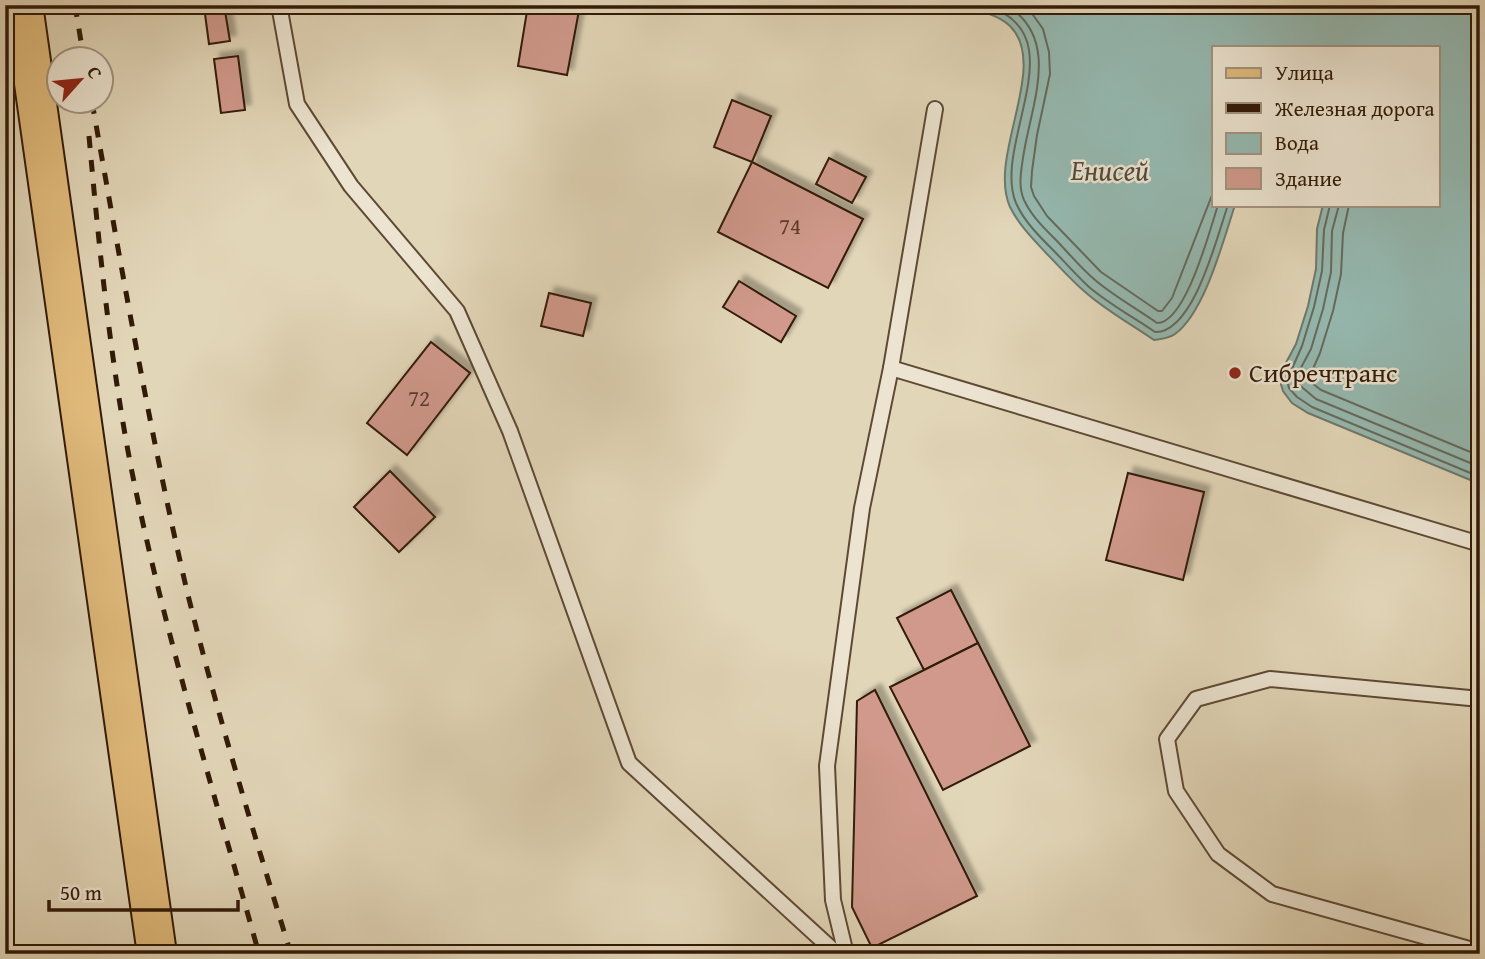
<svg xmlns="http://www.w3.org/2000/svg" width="1485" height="959" font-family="'Gentium Book Plus',serif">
<defs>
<filter id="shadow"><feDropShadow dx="6" dy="-6" stdDeviation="2" flood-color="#0004"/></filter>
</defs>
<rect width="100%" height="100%" fill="#e2d6b8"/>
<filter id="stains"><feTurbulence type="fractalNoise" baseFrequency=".00286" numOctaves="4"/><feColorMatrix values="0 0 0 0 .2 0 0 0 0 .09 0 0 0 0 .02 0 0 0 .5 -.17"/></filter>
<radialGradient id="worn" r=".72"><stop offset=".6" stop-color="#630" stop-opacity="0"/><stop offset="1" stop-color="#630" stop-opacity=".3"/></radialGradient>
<!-- water -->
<path fill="#95b9b1" stroke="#6d796d" stroke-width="2" d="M 956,5 L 1480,5 L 1480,484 L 1308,413 L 1292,403 L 1283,391 L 1280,381 L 1281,372 L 1296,344 L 1308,306 L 1316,269 L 1317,229 L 1323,205 L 1438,205 L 1438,47 L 1214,47 L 1214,205 L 1235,205 C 1223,241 1205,312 1175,334 C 1168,339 1161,339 1154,340 C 1131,324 1105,310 1084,291 C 1070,279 1059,266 1046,253 C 1033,239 1019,225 1010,207 C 987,156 1050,66 1010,26 C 996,13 974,10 956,5 Z"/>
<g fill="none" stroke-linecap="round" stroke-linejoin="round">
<!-- shore -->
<g stroke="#646a5c" stroke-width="2">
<path d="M 983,5 C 1081,31 991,143 1016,203 C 1024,221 1038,235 1052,249 C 1064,261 1076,275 1089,287 C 1109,304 1133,317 1155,332 C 1194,333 1217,236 1228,205"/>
<path d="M 1006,5 C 1063,39 1030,107 1023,158 C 1021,172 1018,186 1024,200 C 1032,217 1045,229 1058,242 C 1070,255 1082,269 1095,280 C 1114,296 1137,309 1157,323 C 1186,323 1210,229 1218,205"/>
<polyline points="1026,5 1043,29 1049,52 1050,74 1037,135 1032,171 1031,187 1034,196 1047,216 1101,272 1158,311 1162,311 1172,298 1214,190"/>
<polyline points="1330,205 1324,230 1322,271 1314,307 1302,346 1287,380 1289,388 1297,397 1312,407 1480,477"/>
<polyline points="1339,205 1332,231 1331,272 1323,309 1311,349 1296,377 1297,383 1316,399 1480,467"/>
<polyline points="1349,205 1343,233 1341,274 1333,311 1320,353 1308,380 1321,390 1480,456"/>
</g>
</g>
<!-- building -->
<g fill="#d0998b" stroke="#321a08" stroke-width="2" filter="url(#shadow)">
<polygon points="528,5 580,5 567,75 518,66"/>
<polygon points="225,11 230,41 209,44 205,14"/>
<polygon points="238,56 245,110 221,113 214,59"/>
<polygon points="732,100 771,116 752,162 714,147"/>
<polygon points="829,158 866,177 852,203 816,184"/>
<polygon points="752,162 863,219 828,288 718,232"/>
<polygon points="739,281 796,316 781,342 723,307"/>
<polygon points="549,293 591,303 583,336 541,326"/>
<polygon points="431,342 470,373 407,455 367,423"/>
<polygon points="390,471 435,517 399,552 354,507"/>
<polygon points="1128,473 1204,492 1183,580 1106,560"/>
<polygon points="951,590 978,643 924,670 897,618"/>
<polygon points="978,643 1030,746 943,790 890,687"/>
<polygon points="875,690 977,896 872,948 852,907 857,701"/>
</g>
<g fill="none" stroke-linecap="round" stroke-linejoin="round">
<defs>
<g id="lane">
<polyline points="279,5 297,104 351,186 457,311 510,431 629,763 837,954"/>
<polyline points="891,368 1480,544"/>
<polyline points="1480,699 1270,679 1196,699 1167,739 1176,791 1218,854 1272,894 1480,952"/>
<polyline points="846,954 833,900 827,766 862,508 891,368 935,109"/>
</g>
<polyline id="primary" points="23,5 157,954"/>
</defs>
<!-- lane casing -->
<use href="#lane" stroke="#5e4934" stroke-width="18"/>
<!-- primary casing -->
<use href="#primary" stroke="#321a08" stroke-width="42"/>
<!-- lane -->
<use href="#lane" stroke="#ece4d1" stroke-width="14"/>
<!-- primary -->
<use href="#primary" stroke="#e1bb7c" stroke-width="38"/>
<!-- rail -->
<g stroke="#321a08" stroke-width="5" stroke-dasharray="12 12" stroke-linecap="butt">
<polyline points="75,5 84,60"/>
<path d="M 92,102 C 121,265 149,429 187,591 C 217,713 254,834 291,954"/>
<path d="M 89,136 C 99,247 110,358 131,467 C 164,632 214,792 259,954"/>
</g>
</g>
<!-- markers -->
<circle fill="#8f2418" stroke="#ece4d1" stroke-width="2.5" cx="1235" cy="373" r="7"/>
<g text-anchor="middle" stroke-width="5" stroke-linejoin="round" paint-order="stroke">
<!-- number labels -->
<g font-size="23" fill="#5a3a29">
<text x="790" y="234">74</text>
<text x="419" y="406">72</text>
</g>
<!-- poi labels -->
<g font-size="26" fill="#321a08" stroke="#ece4d1" text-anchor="start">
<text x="1249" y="382">Сибречтранс</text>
</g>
<!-- water labels -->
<g font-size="28" font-style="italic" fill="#504a3b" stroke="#ece4d1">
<text x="1110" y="180">Енисей</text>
</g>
</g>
<!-- margin -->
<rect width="1485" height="959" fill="none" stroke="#e2d6b8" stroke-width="28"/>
<rect x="7" y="7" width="1471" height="945" fill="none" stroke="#321a08" stroke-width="3.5"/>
<rect x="14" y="14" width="1457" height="931" fill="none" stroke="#321a08" stroke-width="2"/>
<!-- legend -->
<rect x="1212" y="46" width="228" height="161" fill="#ece4d1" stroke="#a29381" stroke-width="2"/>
<rect x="1226" y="68" width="35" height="10" fill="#e1bb7c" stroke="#a29381" stroke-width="2"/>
<text x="1275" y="80" font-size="21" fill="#321a08">Улица</text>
<rect x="1226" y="103" width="35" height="10" fill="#321a08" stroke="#a29381" stroke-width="2"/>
<text x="1275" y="116" font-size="21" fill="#321a08">Железная дорога</text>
<rect x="1226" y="133" width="35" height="21" fill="#95b9b1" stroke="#a29381" stroke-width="2"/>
<text x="1275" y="150" font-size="21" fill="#321a08">Вода</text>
<rect x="1226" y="168" width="35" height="21" fill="#d0998b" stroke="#a29381" stroke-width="2"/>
<text x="1275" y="186" font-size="21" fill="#321a08">Здание</text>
<!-- north arrow -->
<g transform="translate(80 80) rotate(63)"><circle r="33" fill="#ece4d1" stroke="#a29381" stroke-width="2"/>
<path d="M0-5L12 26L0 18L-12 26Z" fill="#8f2418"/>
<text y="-10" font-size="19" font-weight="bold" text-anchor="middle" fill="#321a08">С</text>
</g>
<!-- scale -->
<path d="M49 900v10h189v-10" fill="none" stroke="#321a08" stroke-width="3.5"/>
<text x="60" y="900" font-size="21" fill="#321a08" stroke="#ece4d1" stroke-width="5" paint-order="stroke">50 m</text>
<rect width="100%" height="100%" filter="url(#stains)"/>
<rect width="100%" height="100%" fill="url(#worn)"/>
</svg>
